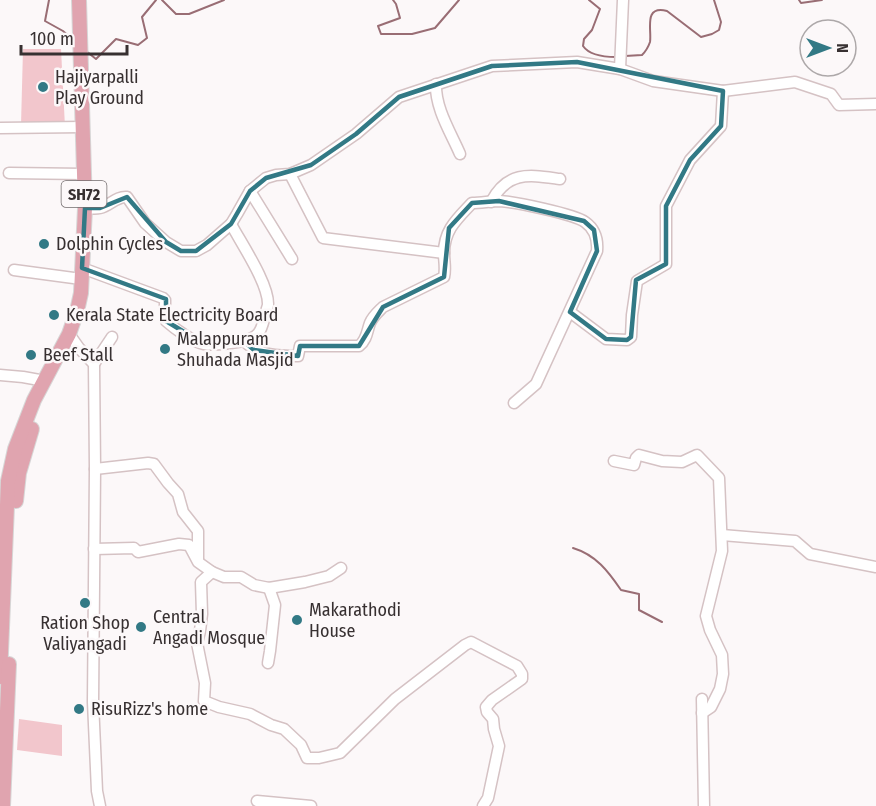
<svg xmlns="http://www.w3.org/2000/svg" width="876" height="806" font-family="'Fira Sans Condensed',sans-serif">
<rect width="100%" height="100%" fill="#fcf8f9"/>
<!-- green -->
<g fill="#f2c6cc">
<polygon points="23,49 61,49 65,127 21,125"/>
<polygon points="19,719 62,725 62,756 17,750"/>
</g>
<g fill="none" stroke-linecap="round" stroke-linejoin="round">
<!-- stream -->
<g stroke="#996d74" stroke-width="2">
<polyline points="49,0 45,21 63,31 74,41"/>
<polyline points="162,0 176,14 189,14 224,0"/>
<polyline points="393,0 396,4 400,18 378,26 381,34 412,34 435,28 459,0"/>
<path d="M 589,0 L 600,9 L 592,30 L 584,39 L 583,46 C 590,56 605,57 616,57"/>
<polyline points="799,0 801,3 822,0"/>
<polyline points="86,51 96,59 116,39 138,45 147,38 142,17 156,0"/>
<path d="M 625,56 L 642,55 C 646,51 648,48 650,42 C 652,30 643,5 667,11 L 701,37 L 712,34 L 719,30 L 721,22 L 714,0"/>
<path d="M 573,548 C 596,555 608,571 621,590 L 639,594 L 639,610 L 662,622"/>
</g>
<defs>
<g id="minor">
<polyline points="620,69 623,0"/>
<path d="M 436,84 C 435,108 451,133 460,154"/>
<polyline points="0,128 83,127"/>
<polyline points="9,173 84,174"/>
<polyline points="290,174 323,238 444,253"/>
<polyline points="250,191 292,259"/>
<path d="M 491,202 C 508,170 530,175 560,179"/>
<path d="M 85,208 C 89,208 95,209 100,208 C 110,206 116,196 127,197 L 145,223 L 166,242 L 181,251 L 196,251 L 207,245 L 231,224 L 237,214 L 250,191 L 266,178 L 276,175 L 290,174 L 311,165 L 356,134 L 399,97 L 492,66 L 577,62 L 620,69 L 653,81 L 723,91 L 795,82 L 831,94 L 839,105 L 876,104"/>
<path d="M 231,224 C 241,243 269,284 268,305 C 267,309 265,314 264,319 C 261,332 258,337 244,341"/>
<path d="M 82,268 L 163,298 L 165,300 L 165,317 L 166,321 C 175,329 193,342 204,344 C 217,346 232,343 244,341 C 259,356 279,356 298,356 L 300,346 L 359,346 C 367,340 367,331 370,323 C 373,316 378,312 383,307 L 444,277 C 446,268 444,262 444,253 C 444,230 457,219 472,203 C 481,203 491,201 500,201 C 515,202 574,214 585,222 C 595,229 598,239 597,251 L 536,384 L 514,403"/>
<polyline points="14,270 81,279"/>
<polyline points="570,312 606,339 627,340 631,337 632,315 637,281 666,264 666,206 690,160 721,126 723,91"/>
<polyline points="69,334 79,348 94,364 95,469 93,702 97,791 100,806"/>
<polyline points="94,364 112,337"/>
<polyline points="0,375 23,377 45,381"/>
<polyline points="614,461 634,465 636,458 639,455 662,461 682,462 697,455 719,478 722,551 706,616 710,630 722,655 723,674 720,689 711,707 702,713"/>
<polyline points="95,469 148,463 154,464 168,483 178,494 183,512 198,531 198,560"/>
<polyline points="722,535 795,541 810,554 876,567"/>
<polyline points="94,549 134,548 138,552 179,544 189,545 198,562 212,572 224,577 241,577 254,585 269,588 305,582 329,576 341,568"/>
<polyline points="212,572 201,582 202,614 200,631 197,643 205,683 204,701 219,707 250,714 271,725 284,729 301,745 307,758 319,758 340,753 395,699 465,645 471,642 517,666 522,674 522,679 492,700 486,707 487,712 493,719 494,729 499,746 488,798 483,806"/>
<polyline points="268,663 270,651 275,605 269,588"/>
<polyline points="702,699 704,806"/>
<polyline points="257,801 311,806"/>
</g>
<g id="major">
<polyline points="16,501 19,473 32,429"/>
<polyline points="0,677 8,481 15,449 34,400 69,334 77,311 81,293 85,208 79,0"/>
<polyline points="3,806 9,664"/>
</g>
</defs>
<!-- minor casing -->
<use href="#minor" stroke="#d5c2c4" stroke-width="13"/>
<!-- major casing -->
<use href="#major" stroke="#d7d6d6" stroke-width="16"/>
<!-- minor -->
<use href="#minor" stroke="#fff" stroke-width="10"/>
<!-- major -->
<use href="#major" stroke="#e0a4af" stroke-width="14"/>
</g>
<!-- marked area -->
<path fill="none" stroke="#327985" stroke-width="4.5" stroke-linejoin="round" d="M 577,62 L 723,91 L 721,126 L 690,160 L 666,206 L 666,264 L 636,280 L 631,337 L 627,340 L 606,339 L 570,312 L 597,251 L 594,230 L 584,221 L 499,201 L 472,203 L 449,228 L 444,277 L 383,307 L 359,346 L 300,346 L 298,356 L 254,350 L 244,341 L 204,344 L 166,321 L 166,299 L 82,268 L 85,208 L 100,208 L 127,197 L 166,242 L 181,251 L 196,251 L 231,224 L 250,191 L 266,178 L 311,165 L 356,134 L 399,97 L 492,66 Z"/>
<!-- markers -->
<g fill="#327985" stroke="#fcf8f9" stroke-width="2">
<circle cx="43" cy="87" r="6"/>
<circle cx="44" cy="244" r="6"/>
<circle cx="54" cy="315" r="6"/>
<circle cx="165" cy="349" r="6"/>
<circle cx="31" cy="355" r="6"/>
<circle cx="85" cy="603" r="6"/>
<circle cx="297" cy="620" r="6"/>
<circle cx="141" cy="627" r="6"/>
<circle cx="79" cy="709" r="6"/>
</g>
<g text-anchor="middle" stroke-width="5" stroke-linejoin="round" paint-order="stroke">
<!-- shield labels -->
<rect fill="#fcf8f9" stroke="#726c6d" stroke-width="1.5" x="61.5" y="181" width="45" height="26" rx="4.5"/>
<g font-size="16" font-weight="bold" fill="#373031">
<text x="84" y="200">SH72</text>
</g>
<!-- poi labels -->
<g font-size="18" fill="#373031" stroke="#fcf8f9" text-anchor="start">
<text x="55" y="83">Hajiyarpalli<tspan x="55" dy="21">Play Ground</tspan></text>
<text x="56" y="250">Dolphin Cycles</text>
<text x="66" y="321">Kerala State Electricity Board</text>
<text x="177" y="345">Malappuram<tspan x="177" dy="21">Shuhada Masjid</tspan></text>
<text x="43" y="361">Beef Stall</text>
<text x="309" y="616">Makarathodi<tspan x="309" dy="21">House</tspan></text>
<text x="153" y="623">Central<tspan x="153" dy="21">Angadi Mosque</tspan></text>
<text x="85" y="629" text-anchor="middle">Ration Shop<tspan x="85" dy="21">Valiyangadi</tspan></text>
<text x="91" y="715">RisuRizz's home</text>
</g>
</g>
<!-- north arrow -->
<g transform="translate(828 48) rotate(90)"><circle r="28" fill="#fcf8f9" stroke="#ada8a9" stroke-width="1.5"/>
<path d="M0-4.5L10 22L0 15L-10 22Z" fill="#327985"/>
<text y="-9" font-size="16" font-weight="bold" text-anchor="middle" fill="#373031">N</text>
</g>
<!-- scale -->
<path d="M21 45v9h106v-9" fill="none" stroke="#373031" stroke-width="3"/>
<text x="30" y="45" font-size="18" fill="#373031" stroke="#fcf8f9" stroke-width="4.5" paint-order="stroke">100 m</text>
</svg>
